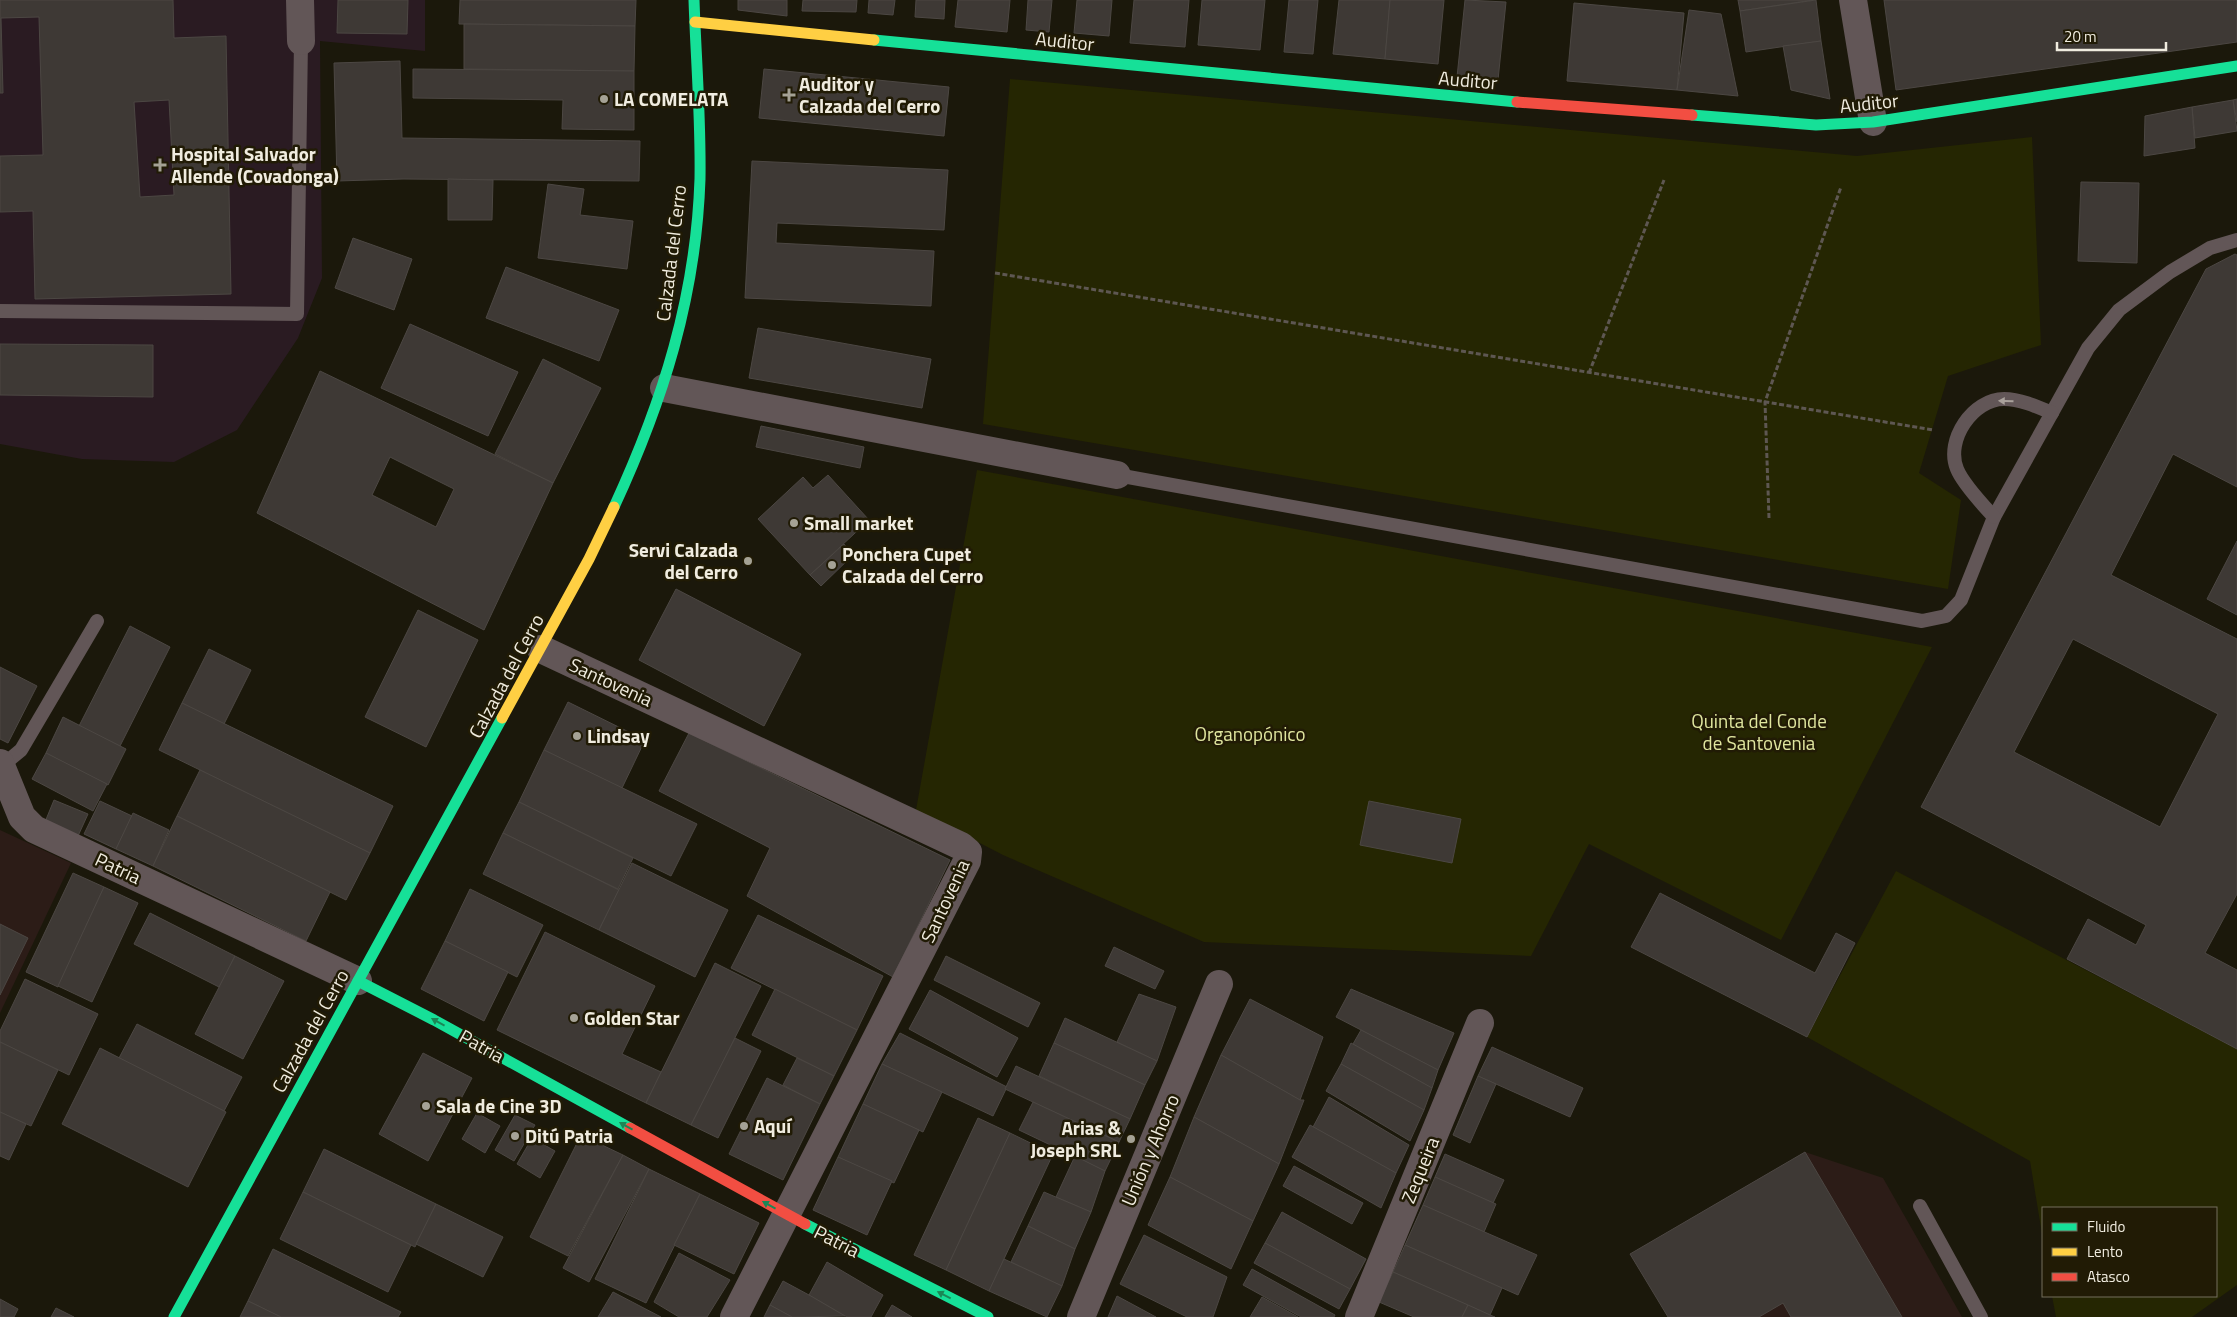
<svg xmlns="http://www.w3.org/2000/svg" width="2237" height="1317" font-family="'Titillium Web',sans-serif">
<rect width="100%" height="100%" fill="#1b180b"/>
<!-- industrial -->
<g fill="#2c1c17">
<polygon points="0,830 71,863 0,1013"/>
<polygon points="1805,1152 1883,1178 1962,1317 1668,1317 1630,1254"/>
</g>
<!-- medical -->
<polygon fill="#2a1b22" points="0,0 425,0 425,51 320,41 322,278 298,338 237,430 174,462 82,459 0,444"/>
<!-- green -->
<g fill="#252602">
<polygon points="1010,79 1857,156 2032,137 2041,345 1948,376 1919,473 1961,500 1948,589 983,424"/>
<polygon points="977,470 1932,647 1781,940 1589,844 1531,956 1204,942 1003,855 916,810"/>
<polygon points="1896,871 2237,1049 2237,1285 2192,1317 2056,1317 2052,1296 2216,1296 2216,1208 2043,1208 2043,1240 2030,1161 1807,1037"/>
</g>
<!-- building -->
<g fill="#3e3935" stroke="#4c4743" fill-rule="evenodd">
<path d="M 0,0 L 173,0 L 174,38 L 226,36 L 231,294 L 35,299 L 33,211 L 0,212 L 0,156 L 43,155 L 39,17 L 1,18 L 3,93 L 0,93 ZM 169,100 L 174,195 L 140,197 L 134,102 Z"/>
<polygon points="338,0 408,0 407,34 337,33"/>
<polygon points="460,0 636,0 635,26 459,24"/>
<polygon points="738,0 787,0 787,16 738,10"/>
<polygon points="803,0 857,0 856,12 802,11"/>
<polygon points="869,0 895,0 893,15 868,13"/>
<polygon points="916,0 945,0 944,19 915,17"/>
<polygon points="958,0 1010,0 1007,32 955,27"/>
<polygon points="1028,0 1052,0 1049,32 1026,30"/>
<polygon points="1077,0 1112,0 1109,36 1074,33"/>
<polygon points="1134,0 1189,0 1185,47 1130,43"/>
<polygon points="1202,0 1265,0 1260,50 1198,45"/>
<polygon points="1289,0 1318,0 1313,54 1284,52"/>
<polygon points="1339,0 1390,0 1385,59 1333,54"/>
<polygon points="1390,0 1444,0 1438,64 1385,59"/>
<polygon points="1465,0 1506,2 1498,80 1457,77"/>
<polygon points="1738,0 1813,0 1740,11"/>
<polygon points="1816,0 1821,41 1746,52 1740,11"/>
<polygon points="1884,0 2237,0 2237,42 1896,90"/>
<polygon points="1574,3 1684,13 1677,90 1567,81"/>
<polygon points="1689,10 1721,14 1738,96 1677,90"/>
<polygon points="464,24 635,26 634,71 464,69"/>
<polygon points="1821,41 1830,99 1791,90 1783,46"/>
<polygon points="400,61 402,138 640,141 639,181 403,179 337,181 334,63"/>
<polygon points="413,69 634,71 634,130 562,129 563,100 413,98"/>
<polygon points="764,69 949,87 944,136 759,118"/>
<polygon points="2237,99 2237,122 2233,100"/>
<polygon points="2233,100 2237,131 2195,138 2192,107"/>
<polygon points="2192,107 2195,148 2144,156 2145,116"/>
<polygon points="752,161 948,170 944,230 777,223 776,243 934,251 931,306 745,298"/>
<polygon points="448,179 493,180 492,220 448,220"/>
<polygon points="2081,182 2139,183 2137,263 2078,261"/>
<polygon points="548,184 584,189 580,215 633,221 627,269 538,258"/>
<polygon points="353,238 412,259 394,310 335,288"/>
<path d="M 2235,254 L 2237,255 L 2237,487 L 2173,454 L 2111,575 L 2237,639 L 2237,894 L 2205,953 L 2237,970 L 2237,1049 L 2067,959 L 2088,919 L 2136,945 L 2146,925 L 1921,807 L 2206,269 ZM 2073,639 L 2218,714 L 2160,827 L 2014,752 Z"/>
<polygon points="506,267 619,310 599,361 486,318"/>
<polygon points="410,324 518,372 488,436 381,388"/>
<polygon points="758,328 931,359 922,408 749,378"/>
<polygon points="0,344 153,345 153,397 0,395"/>
<polygon points="543,359 601,388 553,483 495,454"/>
<path d="M 320,371 L 553,483 L 484,630 L 257,513 ZM 390,457 L 454,489 L 436,527 L 372,495 Z"/>
<polygon points="761,426 864,447 860,468 756,447"/>
<polygon points="828,475 869,520 810,575 758,519 803,477 813,488"/>
<polygon points="2237,541 2237,615 2207,599"/>
<polygon points="844,544 853,555 821,586 810,575"/>
<polygon points="676,589 801,654 764,726 639,660"/>
<polygon points="418,610 478,640 426,747 365,717"/>
<polygon points="130,626 170,647 120,746 79,726"/>
<polygon points="209,649 251,670 224,724 182,703"/>
<polygon points="0,667 37,686 8,743 0,739"/>
<polygon points="568,702 645,740 622,788 544,750"/>
<polygon points="182,703 393,806 370,853 159,750"/>
<polygon points="63,717 126,749 108,785 46,753"/>
<polygon points="689,733 950,860 893,977 747,896 770,848 659,791"/>
<polygon points="544,750 697,824 671,876 519,802"/>
<polygon points="46,753 107,784 93,811 32,779"/>
<polygon points="200,770 370,853 346,900 177,816"/>
<polygon points="54,800 88,814 78,836 45,822"/>
<polygon points="100,801 132,816 116,849 84,834"/>
<polygon points="1369,801 1461,819 1452,863 1360,845"/>
<polygon points="519,802 633,858 618,889 503,833"/>
<polygon points="133,813 169,830 153,866 116,849"/>
<polygon points="177,816 330,892 306,941 153,866"/>
<polygon points="503,833 619,890 599,930 483,874"/>
<polygon points="632,863 728,910 695,977 599,930"/>
<polygon points="73,873 104,887 58,987 26,972"/>
<polygon points="104,887 138,903 92,1002 58,986"/>
<polygon points="470,889 543,925 517,977 445,941"/>
<polygon points="1660,893 1815,973 1836,933 1855,943 1807,1037 1631,947"/>
<polygon points="150,913 235,956 219,987 134,944"/>
<polygon points="758,915 883,976 857,1030 731,968"/>
<polygon points="0,924 28,938 0,995"/>
<polygon points="545,932 655,986 622,1054 661,1072 646,1103 497,1030"/>
<polygon points="445,941 508,972 484,1021 421,989"/>
<polygon points="1114,947 1164,971 1155,989 1105,966"/>
<polygon points="235,956 284,981 243,1059 195,1034"/>
<polygon points="946,956 1040,1003 1028,1027 934,980"/>
<polygon points="715,963 761,986 691,1125 646,1103"/>
<polygon points="25,979 98,1014 69,1075 0,1042 0,1031"/>
<polygon points="775,989 857,1030 834,1076 752,1035"/>
<polygon points="1351,989 1454,1033 1438,1070 1336,1017"/>
<polygon points="930,990 1018,1038 997,1077 909,1029"/>
<polygon points="1139,994 1176,1007 1157,1061 1117,1042"/>
<polygon points="1250,999 1323,1037 1300,1100 1221,1055"/>
<polygon points="1065,1018 1157,1061 1145,1085 1054,1043"/>
<polygon points="137,1024 242,1077 224,1111 119,1058"/>
<polygon points="1361,1030 1438,1070 1432,1088 1353,1044"/>
<polygon points="900,1033 1007,1087 993,1116 882,1064"/>
<polygon points="735,1038 761,1051 718,1138 691,1125"/>
<polygon points="0,1042 58,1070 31,1126 0,1112"/>
<polygon points="1054,1043 1145,1085 1130,1119 1039,1076"/>
<polygon points="1351,1043 1432,1088 1424,1110 1341,1064"/>
<polygon points="1492,1047 1583,1088 1570,1117 1478,1076"/>
<polygon points="100,1048 226,1112 188,1187 62,1124"/>
<polygon points="423,1053 472,1078 428,1161 379,1134"/>
<polygon points="1221,1055 1300,1100 1304,1100 1279,1164 1194,1117"/>
<polygon points="797,1058 834,1076 820,1104 783,1085"/>
<polygon points="882,1064 942,1092 923,1132 863,1104"/>
<polygon points="1341,1064 1424,1110 1410,1141 1326,1091"/>
<polygon points="1016,1066 1130,1119 1119,1142 1005,1089"/>
<polygon points="1478,1076 1496,1084 1470,1143 1453,1135"/>
<polygon points="767,1078 820,1104 783,1180 729,1154"/>
<polygon points="1329,1097 1409,1145 1396,1173 1313,1127"/>
<polygon points="1033,1102 1119,1142 1105,1171 1019,1130"/>
<polygon points="863,1104 919,1130 894,1183 838,1157"/>
<polygon points="0,1112 26,1124 9,1160 0,1156"/>
<polygon points="477,1113 500,1126 485,1153 462,1139"/>
<polygon points="515,1115 535,1125 514,1161 495,1150"/>
<polygon points="1194,1117 1279,1164 1253,1221 1170,1177"/>
<polygon points="978,1118 1010,1133 946,1270 914,1255"/>
<polygon points="1310,1125 1396,1173 1381,1208 1292,1157"/>
<polygon points="1010,1133 1053,1154 989,1291 946,1270"/>
<polygon points="581,1135 623,1155 568,1256 530,1237"/>
<polygon points="532,1138 555,1151 540,1178 517,1164"/>
<polygon points="324,1149 436,1204 415,1247 303,1192"/>
<polygon points="1805,1152 1902,1317 1791,1317 1783,1303 1759,1317 1668,1317 1630,1254"/>
<polygon points="1445,1154 1504,1180 1493,1203 1435,1177"/>
<polygon points="623,1155 649,1169 589,1282 563,1268"/>
<polygon points="1075,1156 1105,1171 1091,1212 1056,1197"/>
<polygon points="838,1157 892,1181 867,1235 813,1210"/>
<polygon points="1294,1166 1363,1203 1352,1224 1283,1186"/>
<polygon points="649,1169 700,1194 646,1303 595,1279"/>
<polygon points="1170,1177 1253,1221 1231,1269 1148,1225"/>
<polygon points="1435,1177 1496,1204 1484,1232 1423,1205"/>
<polygon points="303,1192 411,1245 388,1292 280,1239"/>
<polygon points="1044,1192 1091,1212 1075,1249 1028,1226"/>
<polygon points="700,1194 759,1223 734,1274 674,1245"/>
<polygon points="436,1204 503,1237 483,1277 416,1244"/>
<polygon points="1423,1205 1537,1255 1518,1295 1405,1245"/>
<polygon points="1282,1212 1366,1259 1350,1289 1265,1243"/>
<polygon points="1028,1226 1075,1249 1062,1286 1011,1262"/>
<polygon points="1144,1235 1227,1277 1213,1317 1187,1317 1120,1284"/>
<polygon points="1265,1243 1350,1289 1339,1309 1254,1263"/>
<polygon points="1405,1245 1502,1288 1490,1315 1393,1272"/>
<polygon points="273,1249 401,1312 398,1317 281,1317 248,1301"/>
<polygon points="679,1253 730,1280 707,1317 679,1317 654,1302"/>
<polygon points="1004,1259 1062,1286 1047,1317 989,1291"/>
<polygon points="827,1262 883,1295 871,1317 847,1317 809,1295"/>
<polygon points="1252,1269 1335,1315 1334,1317 1301,1317 1243,1285"/>
<polygon points="1393,1272 1468,1305 1462,1317 1414,1317 1379,1302"/>
<polygon points="783,1281 809,1295 845,1316 792,1317 770,1305"/>
<polygon points="613,1292 661,1317 598,1317"/>
<polygon points="1117,1296 1156,1317 1108,1317"/>
<polygon points="1262,1297 1298,1317 1250,1317"/>
<polygon points="0,1299 18,1309 14,1317 0,1317"/>
<polygon points="248,1301 281,1317 240,1317"/>
<polygon points="770,1305 792,1317 764,1317"/>
<polygon points="892,1305 912,1317 885,1317"/>
<polygon points="1468,1305 1490,1315 1495,1317 1462,1317"/>
<polygon points="56,1308 74,1317 51,1317"/>
</g>
<g fill="none" stroke-linecap="round" stroke-linejoin="round">
<!-- path -->
<g stroke="#5e5752" stroke-width="3" stroke-dasharray="5 2.5" stroke-linecap="butt">
<polyline points="995,273 1933,430"/>
<polyline points="1589,373 1664,180"/>
<polyline points="1769,518 1765,402 1841,187"/>
</g>
<!-- lane -->
<g stroke="#625657" stroke-width="14">
<polyline points="0,311 297,314 301,41"/>
<polyline points="1117,475 1922,621 1946,616 1961,600 1994,517 2088,348 2119,310 2170,272 2210,248 2237,240"/>
<path d="M 1994,517 C 1983,505 1963,484 1957,469 C 1945,440 1973,399 2004,399 C 2020,399 2038,407 2052,413"/>
<polyline points="3,765 21,750 97,621"/>
<polyline points="1920,1206 1981,1317"/>
</g>
<!-- street -->
<g stroke="#625657" stroke-width="28">
<polyline points="300,0 301,41"/>
<polyline points="1853,0 1873,122"/>
<polyline points="664,388 1117,475"/>
<polyline points="541,649 961,846 968,852 967,861 734,1317"/>
<polyline points="0,763 22,817 34,829 358,981"/>
<polyline points="1081,1317 1219,984"/>
<polyline points="1359,1317 1480,1023"/>
</g>
<!-- fast -->
<g stroke="#16e098" stroke-width="11">
<polyline points="874,40 1517,102"/>
<polyline points="1692,115 1816,125 1873,122 2237,66"/>
<path d="M 614,507 C 663,401 696,297 700,179 C 701,119 696,60 694,0"/>
<polyline points="358,981 434,1020 630,1128"/>
<polyline points="805,1224 988,1317"/>
<polyline points="174,1317 502,718"/>
</g>
<!-- slow -->
<g stroke="#ffcf43" stroke-width="11">
<polyline points="695,22 874,40"/>
<polyline points="502,718 589,559 614,507"/>
</g>
<!-- jam -->
<g stroke="#f24e42" stroke-width="11">
<polyline points="1517,102 1692,115"/>
<polyline points="630,1128 805,1224"/>
</g>
</g>
<!-- one-way arrows -->
<defs><path id="oneway-solid" d="M-6-.8H1V-3.2L6.5 0L1 3.2V.8H-6Z" transform="scale(1.25)"/></defs>
<use fill="#a9a19b" href="#oneway-solid" transform="translate(2006 401) rotate(-179)"/>
<g fill="#1b8756">
<use href="#oneway-solid" transform="translate(438 1022) rotate(-151)"/>
<use href="#oneway-solid" transform="translate(626 1126) rotate(-151)"/>
<use href="#oneway-solid" transform="translate(769 1205) rotate(-151)"/>
<use href="#oneway-solid" transform="translate(944 1295) rotate(-153)"/>
</g>
<!-- markers -->
<g fill="#a5a295" stroke="#211b05" stroke-width="2">
<path d="M786.5 87.5h5v5h5v5h-5v5h-5v-5h-5v-5h5z"/>
<circle cx="604" cy="99" r="5"/>
<path d="M157.5 157.5h5v5h5v5h-5v5h-5v-5h-5v-5h5z"/>
<circle cx="794" cy="523" r="5"/>
<circle cx="748" cy="561" r="5"/>
<circle cx="832" cy="565" r="5"/>
<circle cx="577" cy="736" r="5"/>
<circle cx="574" cy="1018" r="5"/>
<circle cx="426" cy="1106" r="5"/>
<circle cx="744" cy="1126" r="5"/>
<circle cx="515" cy="1136" r="5"/>
<circle cx="1131" cy="1139" r="5"/>
</g>
<g text-anchor="middle" stroke-width="5" stroke-linejoin="round" paint-order="stroke">
<!-- street labels -->
<g font-size="19" fill="#f0ecdf" stroke="#211b05">
<text transform="translate(1065 41) rotate(6)" y="7">Auditor</text>
<text transform="translate(1468 80) rotate(5)" y="7">Auditor</text>
<text transform="translate(1869 103) rotate(-6)" y="7">Auditor</text>
<text transform="translate(671 253) rotate(-83)" y="7">Calzada del Cerro</text>
<text transform="translate(506 676) rotate(-62)" y="7">Calzada del Cerro</text>
<text transform="translate(611 682) rotate(25)" y="7">Santovenia</text>
<text transform="translate(118 868) rotate(25)" y="7">Patria</text>
<text transform="translate(945 901) rotate(-65)" y="7">Santovenia</text>
<text transform="translate(310 1031) rotate(-61)" y="7">Calzada del Cerro</text>
<text transform="translate(482 1046) rotate(29)" y="7">Patria</text>
<text transform="translate(1150 1150) rotate(-67)" y="7">Unión y Ahorro</text>
<text transform="translate(1420 1170) rotate(-68)" y="7">Zequeira</text>
<text transform="translate(837 1241) rotate(27)" y="7">Patria</text>
</g>
<!-- poi labels -->
<g font-size="19" font-weight="bold" fill="#f0ecdf" stroke="#211b05" text-anchor="start">
<text x="799" y="91">Auditor y<tspan x="799" dy="22">Calzada del Cerro</tspan></text>
<text x="614" y="106">LA COMELATA</text>
<text x="171" y="161">Hospital Salvador<tspan x="171" dy="22">Allende (Covadonga)</tspan></text>
<text x="804" y="530">Small market</text>
<text x="738" y="557" text-anchor="end">Servi Calzada<tspan x="738" dy="22">del Cerro</tspan></text>
<text x="842" y="561">Ponchera Cupet<tspan x="842" dy="22">Calzada del Cerro</tspan></text>
<text x="587" y="743">Lindsay</text>
<text x="584" y="1025">Golden Star</text>
<text x="436" y="1113">Sala de Cine 3D</text>
<text x="754" y="1133">Aquí</text>
<text x="1121" y="1135" text-anchor="end">Arias &amp;<tspan x="1121" dy="22">Joseph SRL</tspan></text>
<text x="525" y="1143">Ditú Patria</text>
</g>
<!-- park labels -->
<g font-size="19" fill="#e0e69f" stroke="#211b05">
<text x="1759" y="728">Quinta del Conde<tspan x="1759" dy="22">de Santovenia</tspan></text>
<text x="1250" y="741">Organopónico</text>
</g>
</g>
<!-- legend -->
<rect x="2042" y="1207" width="175" height="90" fill="#211b05" stroke="#746f5c"/>
<rect x="2052" y="1223" width="25" height="8" fill="#16e098" stroke="#746f5c"/>
<text x="2087" y="1232" font-size="15" fill="#f0ecdf">Fluido</text>
<rect x="2052" y="1248" width="25" height="8" fill="#ffcf43" stroke="#746f5c"/>
<text x="2087" y="1257" font-size="15" fill="#f0ecdf">Lento</text>
<rect x="2052" y="1273" width="25" height="8" fill="#f24e42" stroke="#746f5c"/>
<text x="2087" y="1282" font-size="15" fill="#f0ecdf">Atasco</text>
<!-- scale -->
<path d="M2057 42v8h109v-8" fill="none" stroke="#f0ecdf" stroke-width="2.5"/>
<text x="2064" y="42" font-size="15" fill="#f0ecdf" stroke="#211b05" stroke-width="4" paint-order="stroke">20 m</text>
</svg>
